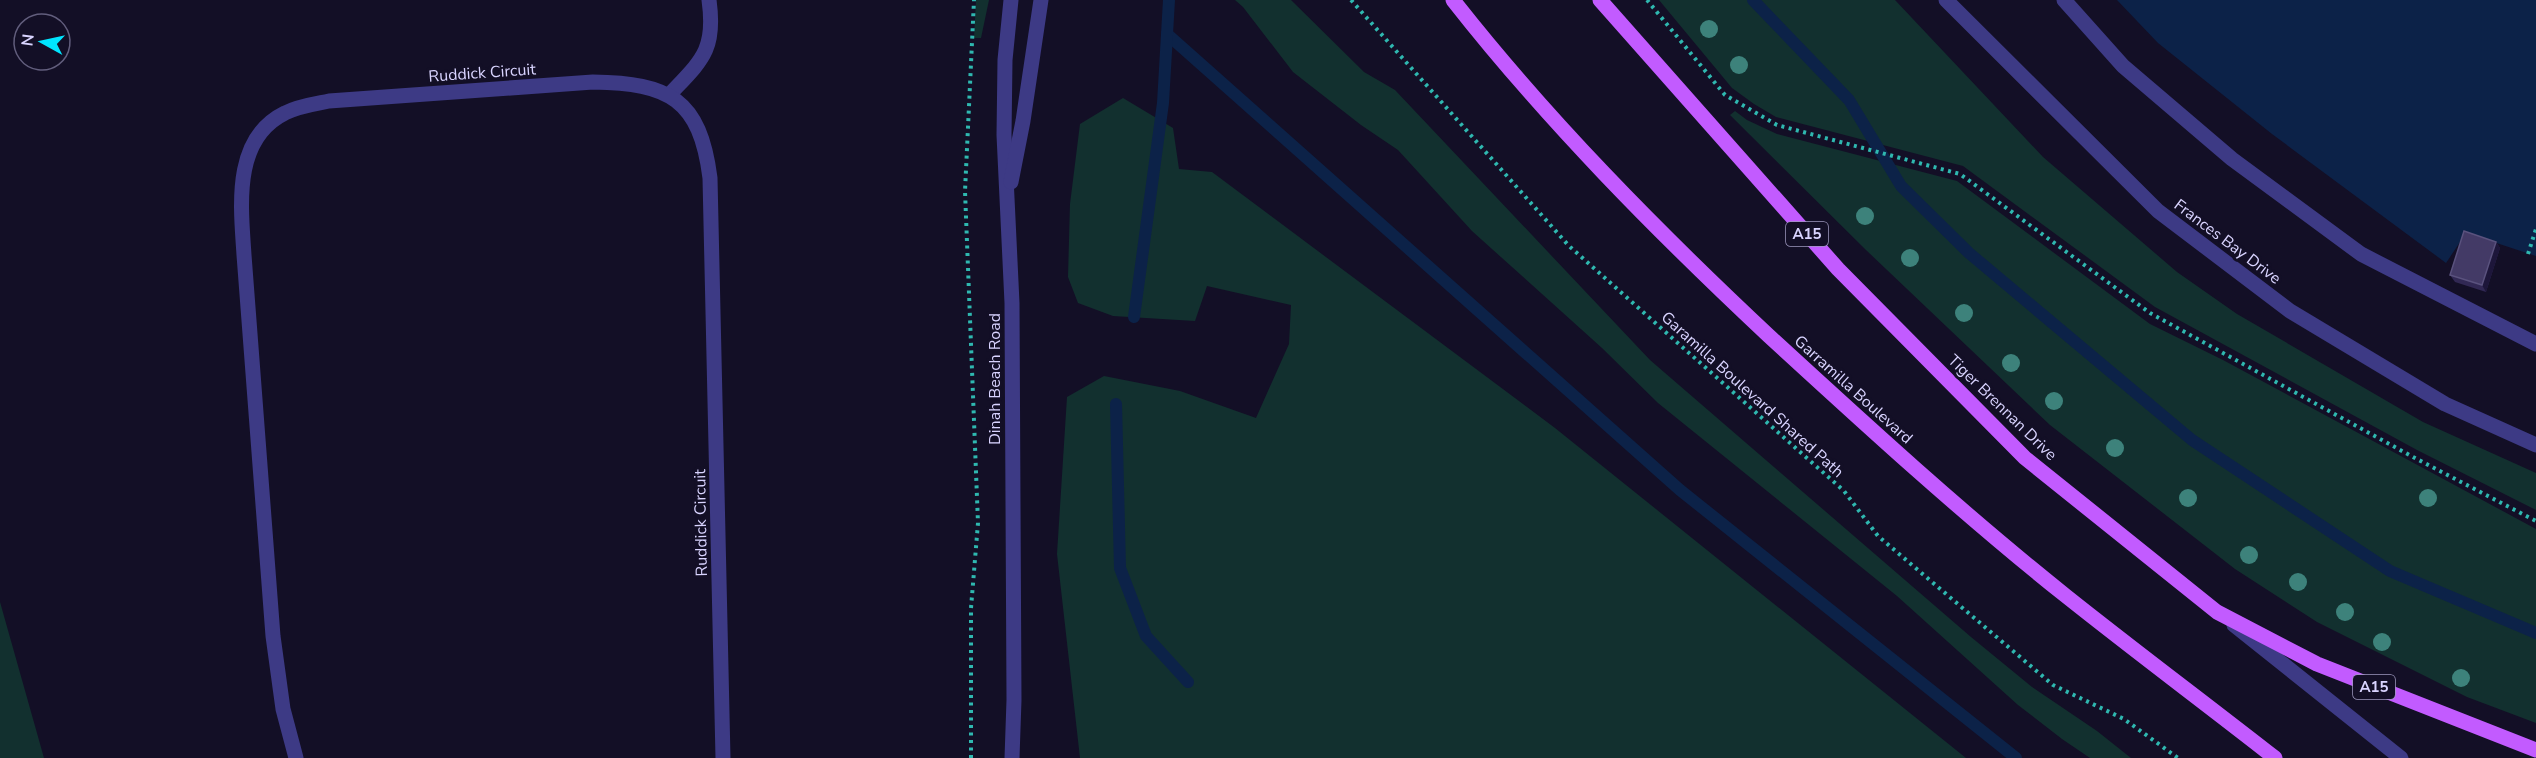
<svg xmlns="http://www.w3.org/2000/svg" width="2536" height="758" font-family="'Nunito Sans',sans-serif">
<rect width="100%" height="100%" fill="#130f26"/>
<!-- green -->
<g fill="#12302f">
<polygon points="976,0 989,0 981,38 974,38"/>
<polygon points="1235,0 1291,0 1364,72 1395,90 1650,360 1971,637 2032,687 2097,731 2131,758 2090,758 2062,739 2018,705 1897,596 1658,403 1602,348 1472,231 1398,150 1361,125 1293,72 1243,7"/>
<polygon points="1659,0 1895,0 2043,157 2177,272 2237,314 2423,422 2536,473 2536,510 2417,450 2155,307 1963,166 1776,117 1754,104 1732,88"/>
<polygon points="1123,98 1173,128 1179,169 1212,172 1555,428 1966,758 1080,758 1057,554 1067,397 1104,376 1180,391 1256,418 1289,344 1291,305 1207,286 1195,321 1113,316 1078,303 1068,277 1070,204 1080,124"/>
<polygon points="1735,111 1747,120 1777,134 1957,181 2150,324 2223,360 2536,529 2536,723 2467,697 2317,622 2235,569 2050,425 1866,250 1730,115"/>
<polygon points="0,602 44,758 0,758"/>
</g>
<!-- water -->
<polygon fill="#0c2248" points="2117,0 2536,0 2536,256 2466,233 2446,263 2272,134 2158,43"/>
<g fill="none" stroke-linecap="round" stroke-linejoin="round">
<!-- stream -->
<g stroke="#0c2248" stroke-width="12">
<polyline points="1753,0 1849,100 1901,186 1969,253 2192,440 2390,571 2536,633"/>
<polyline points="1167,34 1680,490 2016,758"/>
<polyline points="1134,317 1163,103 1169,0"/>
<polyline points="1116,404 1120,568 1146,636 1188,682"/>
</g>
<!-- path -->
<g stroke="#2fb8b0" stroke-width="4" stroke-dasharray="3 4.5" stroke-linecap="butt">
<polyline points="1351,0 1569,246 1844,491 1878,536 2053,685 2124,719 2178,758"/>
<polyline points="1647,0 1725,95 1777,125 1960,174 2150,313 2413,457 2536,521"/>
<polyline points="2528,254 2536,229"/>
<polyline points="971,758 971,608 978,523 965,191 974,0"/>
</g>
<!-- minor -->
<g stroke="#3d3a85" stroke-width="15">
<polyline points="1011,0 1005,60 1004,135 1012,303 1014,700 1012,758"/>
<polyline points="1946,0 2158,211 2290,311 2445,404 2536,445"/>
<polyline points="2064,0 2123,66 2232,159 2361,254 2536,344"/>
<path d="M 670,94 C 702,60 716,50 709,0"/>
<polyline points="1011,182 1023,121 1041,0"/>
<polyline points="2234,625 2401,758"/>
<path d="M 296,758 L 283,709 L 273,636 L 244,255 C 241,207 232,139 285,113 C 298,106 314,104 329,101 L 593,82 C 669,83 700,99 710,178 L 723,758"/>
</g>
<!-- major -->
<g stroke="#c25bff" stroke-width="15">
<path d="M 1453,0 C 1548,121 1657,231 1769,336 C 1866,425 1963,514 2066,596 C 2135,651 2206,704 2275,758"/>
<polyline points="1600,0 1838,269 2025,458 2217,612 2317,664 2536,750"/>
</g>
</g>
<!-- trees -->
<g fill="#3d827b">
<circle cx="1709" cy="29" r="9"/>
<circle cx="1739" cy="65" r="9"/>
<circle cx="1865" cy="216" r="9"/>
<circle cx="1910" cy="258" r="9"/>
<circle cx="1964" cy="313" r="9"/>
<circle cx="2011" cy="363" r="9"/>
<circle cx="2054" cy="401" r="9"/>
<circle cx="2115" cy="448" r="9"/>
<circle cx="2188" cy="498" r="9"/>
<circle cx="2428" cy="498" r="9"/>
<circle cx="2249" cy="555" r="9"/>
<circle cx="2298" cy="582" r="9"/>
<circle cx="2345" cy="612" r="9"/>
<circle cx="2382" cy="642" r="9"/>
<circle cx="2461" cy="678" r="9"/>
</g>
<!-- wall -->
<polygon fill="#312854" points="2496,242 2500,248 2486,292 2455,282 2450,275"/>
<!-- shaded-wall -->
<polygon fill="#1d163a" points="2496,242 2500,248 2486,292 2482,285"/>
<!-- building -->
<polygon fill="#433a66" stroke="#5a527e" stroke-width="1.5" points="2464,231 2496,242 2482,285 2450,275"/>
<g text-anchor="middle" stroke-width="6" stroke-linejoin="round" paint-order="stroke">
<!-- shield labels -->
<g fill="#130f26" stroke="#9e99be" stroke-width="1.5">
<rect x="1786" y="222" width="42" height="24" rx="4.5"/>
<rect x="2353" y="675" width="42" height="24" rx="4.5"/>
</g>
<g font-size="15" font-weight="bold" fill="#d9d4ff">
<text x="1807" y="239">A15</text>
<text x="2374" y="692">A15</text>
</g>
<!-- street labels -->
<g font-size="16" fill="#d9d4ff" stroke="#130f26">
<text transform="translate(482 72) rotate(-4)" y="6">Ruddick Circuit</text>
<text transform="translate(2228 241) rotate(37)" y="6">Frances Bay Drive</text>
<text transform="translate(994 379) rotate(-90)" y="6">Dinah Beach Road</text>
<text transform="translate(1854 389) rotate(42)" y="6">Garramilla Boulevard</text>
<text transform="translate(1753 394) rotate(42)" y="6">Garamilla Boulevard Shared Path</text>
<text transform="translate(2003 407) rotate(44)" y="6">Tiger Brennan Drive</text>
<text transform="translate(700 523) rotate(-91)" y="6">Ruddick Circuit</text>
</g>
</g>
<!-- north arrow -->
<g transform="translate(42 42) rotate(278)"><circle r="28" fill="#130f26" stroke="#625e7d" stroke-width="1.5"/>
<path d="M0-4.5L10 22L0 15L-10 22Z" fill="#00e5ff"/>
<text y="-9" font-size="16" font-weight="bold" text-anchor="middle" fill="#d9d4ff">N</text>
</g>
</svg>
